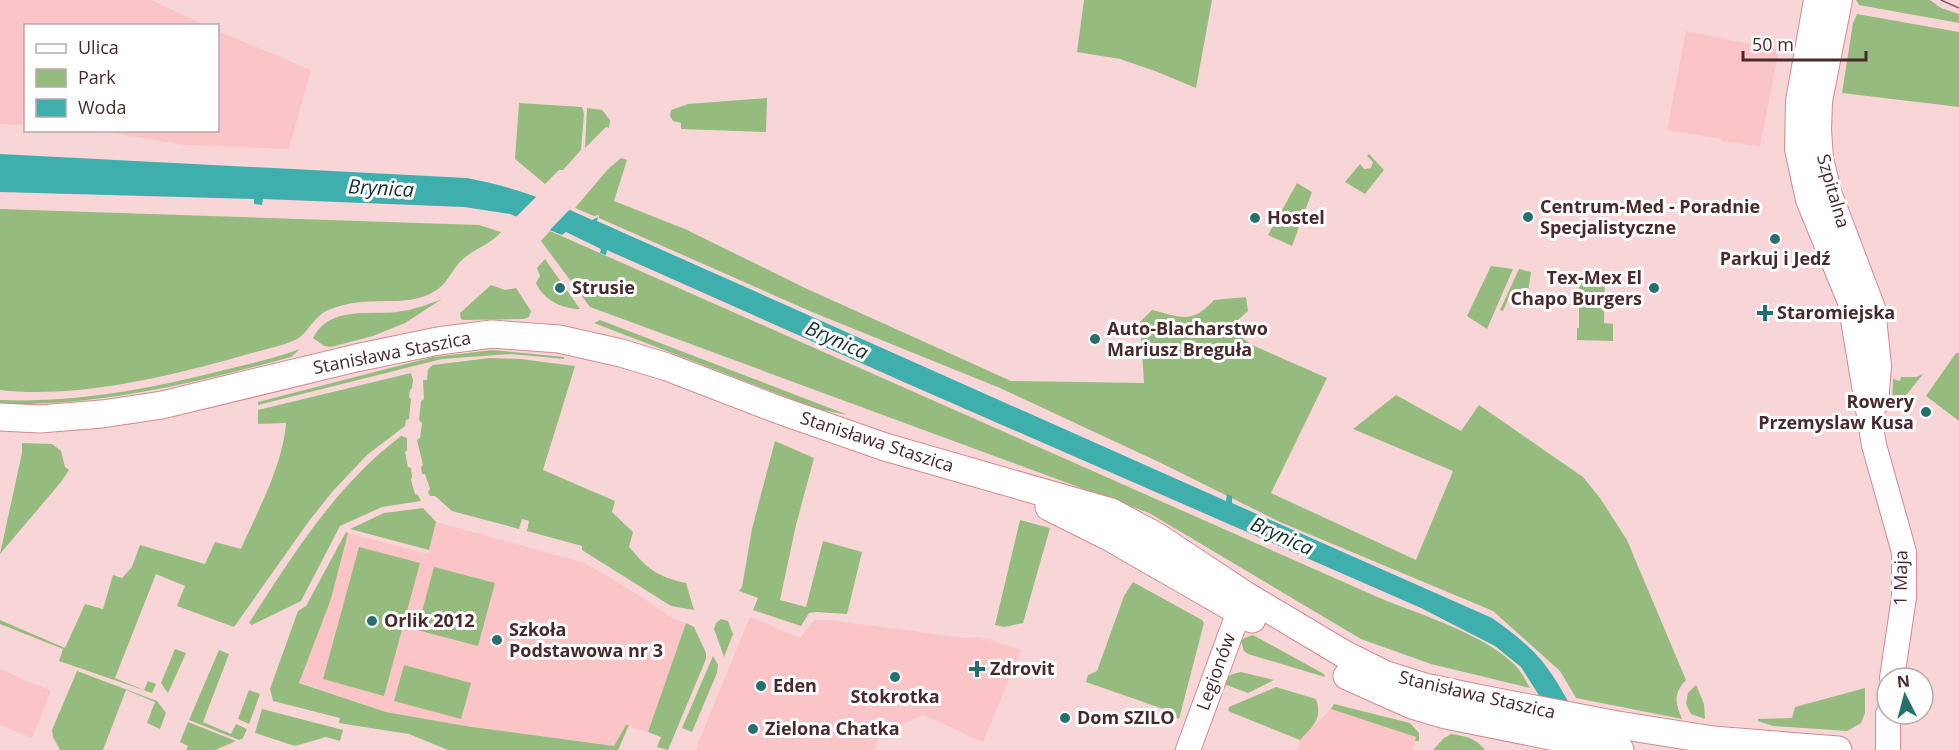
<svg xmlns="http://www.w3.org/2000/svg" width="1959" height="750" font-family="'Open Sans',sans-serif">
<rect width="100%" height="100%" fill="#f8d6d8"/>
<!-- built -->
<g fill="#fbc5c8">
<polygon points="0,0 151,0 206,25 26,26 25,125 0,124"/>
<polygon points="218,31 311,70 289,149 184,145 101,131 218,130"/>
<polygon points="1686,31 1779,50 1760,146 1721,141 1721,139 1667,130"/>
<polygon points="436,522 585,563 642,597 670,617 686,623 648,733 626,725 614,747 465,726 386,712 299,682 331,599 348,533 428,554"/>
<polygon points="750,617 800,638 814,620 829,620 965,638 979,637 1021,650 983,742 923,715 881,734 874,750 695,750"/>
<polygon points="0,669 51,691 32,738 0,725"/>
<polygon points="1331,709 1417,737 1413,750 1297,750 1300,740"/>
</g>
<!-- green -->
<g fill="#95bc7e">
<polygon points="1084,0 1212,0 1196,88 1155,71 1120,59 1077,52"/>
<polygon points="1856,0 1930,0 1941,8 1959,14 1959,23 1859,5"/>
<polygon points="1857,14 1959,32 1959,107 1842,93 1853,23"/>
<polygon points="767,98 766,132 681,129 681,123 673,121 670,116 671,110 688,104"/>
<polygon points="519,103 582,107 584,114 581,150 563,170 559,170 545,184 515,159"/>
<polygon points="587,108 602,110 610,120 609,128 606,127 585,148"/>
<polygon points="1369,154 1384,170 1365,194 1345,182 1360,164 1364,169 1371,168 1373,162 1367,156"/>
<path d="M 621,158 L 627,160 L 614,201 L 685,229 L 805,288 L 1011,381 L 1144,383 L 1140,322 L 1152,310 C 1182,317 1191,325 1214,300 L 1246,297 L 1248,311 L 1229,328 L 1252,345 L 1327,378 L 1271,493 L 1416,560 L 1453,471 L 1353,429 L 1396,395 L 1461,431 L 1479,405 L 1583,477 L 1600,498 L 1627,540 L 1686,680 C 1673,694 1675,702 1682,719 L 1576,698 L 1560,671 L 1493,611 L 1280,522 L 1161,463 L 1000,388 L 812,312 L 599,218 L 599,215 L 594,216 L 575,208 L 608,169 Z"/>
<polygon points="1297,183 1312,192 1292,246 1268,235"/>
<path d="M 0,209 L 479,225 L 501,232 C 491,244 476,248 464,258 C 453,267 450,280 438,289 C 414,307 382,298 354,303 C 346,304 336,307 328,310 C 313,317 307,335 295,340 C 277,348 257,351 238,357 C 167,377 74,399 0,390 Z"/>
<path d="M 550,231 L 1382,599 C 1422,615 1485,635 1515,665 C 1521,671 1526,681 1530,688 L 1431,664 L 1361,639 L 1149,513 L 590,307 L 541,241 Z"/>
<path d="M 545,259 L 580,309 C 563,309 543,300 536,283 L 540,276 L 537,268 Z"/>
<polygon points="1491,266 1513,269 1487,329 1467,316"/>
<polygon points="1519,269 1531,272 1527,299 1523,294 1512,290 1503,311 1500,310"/>
<polygon points="1605,274 1604,323 1613,324 1613,341 1577,340 1577,328 1579,328 1579,275"/>
<polygon points="491,285 505,290 516,288 531,311 529,317 524,319 463,320 461,319 460,313"/>
<path d="M 442,299 L 405,323 L 373,336 L 331,347 L 324,346 L 313,338 C 329,306 368,315 397,312 C 413,310 427,305 442,299 Z"/>
<polygon points="600,320 848,415 817,409 594,323"/>
<path d="M 300,349 L 291,357 C 194,383 102,406 0,404 L 0,400 C 76,403 150,389 224,370 C 249,364 275,358 300,349 Z"/>
<polygon points="493,350 564,357 564,359 511,354 442,359 258,405 258,402 433,357"/>
<polygon points="1956,353 1959,353 1959,421 1926,396"/>
<path d="M 490,358 L 520,359 L 575,366 L 543,470 L 615,501 L 612,512 L 633,532 L 629,547 C 649,570 656,576 686,583 L 694,610 L 671,606 L 582,550 L 582,546 L 527,531 L 529,521 L 522,519 L 519,529 L 452,511 L 435,496 L 430,496 L 428,492 L 430,489 L 425,474 L 422,474 L 421,467 L 423,465 L 417,440 L 420,438 L 422,423 L 419,420 L 421,401 L 424,399 L 423,380 L 427,380 L 428,369 L 433,365 Z"/>
<path d="M 411,373 L 413,380 L 412,388 L 410,390 L 409,397 L 411,399 L 409,419 L 406,420 L 405,426 L 367,455 L 333,491 L 309,521 L 234,627 L 177,606 L 185,586 L 156,574 L 115,678 L 144,690 L 148,681 L 156,684 L 152,693 L 59,661 L 63,649 L 0,624 L 0,620 L 65,648 L 85,604 L 103,609 L 113,575 L 122,578 L 132,567 L 140,545 L 205,564 L 215,542 L 241,549 C 258,510 283,465 286,423 L 258,424 L 258,410 Z"/>
<polygon points="1923,374 1895,409 1892,410 1893,379 1900,381 1901,377 1916,377"/>
<path d="M 401,436 L 407,438 L 407,450 L 405,452 L 408,467 L 411,468 L 412,477 L 411,480 L 415,494 L 418,495 L 421,501 L 382,507 L 340,526 L 301,601 L 252,625 L 249,623 C 292,556 336,485 401,436 Z"/>
<polygon points="775,441 814,458 796,525 780,600 806,607 823,541 862,552 847,614 816,612 809,613 801,626 753,610 758,598 739,591 742,587 752,529"/>
<polygon points="22,443 52,444 61,451 65,467 69,470 61,482 0,554 22,453"/>
<polygon points="423,508 436,522 429,550 350,529 384,513"/>
<polygon points="1020,520 1050,528 1023,623 1004,627 995,625"/>
<polygon points="346,532 348,533 331,599 299,683 386,712 465,726 614,746 626,725 629,725 618,750 448,750 409,734 345,724 339,723 340,718 273,701 270,689 298,611 306,606"/>
<polygon points="359,547 420,563 384,696 323,679"/>
<polygon points="434,567 495,583 478,646 417,630"/>
<polygon points="1133,582 1202,620 1204,623 1179,719 1171,716 1172,712 1086,682 1088,675 1097,671 1124,596"/>
<polygon points="721,619 728,621 733,634 724,657 714,629 716,623"/>
<polygon points="686,623 694,627 706,653 706,659 668,750 657,747 661,737 648,732"/>
<polygon points="1253,635 1324,674 1325,677 1248,654 1244,651 1241,641 1244,638"/>
<polygon points="175,649 186,653 168,693 161,683"/>
<polygon points="219,650 229,654 203,722 231,734 236,724 247,729 243,738 239,740 189,720"/>
<polygon points="713,656 718,665 717,673 692,732 682,728"/>
<polygon points="404,665 471,683 461,719 394,701"/>
<polygon points="77,671 157,701 166,713 160,729 147,723 155,702 126,690 103,750 60,750 53,737 52,730"/>
<polygon points="1241,672 1274,680 1248,693 1221,683 1232,674"/>
<polygon points="1696,685 1704,704 1705,719 1691,714 1686,704 1688,693"/>
<path d="M 1276,687 L 1316,699 C 1323,718 1313,727 1300,740 L 1228,711 L 1229,707 Z"/>
<polygon points="1865,688 1865,713 1861,723 1847,731 1773,726 1758,721 1758,719 1792,718 1795,707"/>
<polygon points="249,690 260,694 249,724 238,719"/>
<polygon points="1334,704 1410,723 1419,733 1419,741 1415,741 1416,737 1331,709"/>
<polygon points="262,709 343,730 340,741 326,737 295,746 255,733"/>
<polygon points="188,722 236,741 215,750 186,750 188,746 180,742"/>
<path d="M 1451,734 C 1465,736 1476,738 1485,750 L 1433,750 L 1444,738 Z"/>
</g>
<!-- water -->
<path fill="#3fafae" d="M 0,154 L 467,178 C 510,186 553,201 592,220 L 598,217 L 597,221 L 1226,501 L 1227,494 L 1232,496 L 1232,503 L 1492,618 C 1510,631 1528,644 1542,661 C 1557,680 1568,701 1579,721 L 1549,711 L 1521,667 L 1495,646 L 1421,608 L 906,383 L 607,250 L 606,255 L 600,253 L 601,249 L 566,232 L 562,235 L 510,214 L 464,207 L 263,199 L 262,205 L 254,204 L 254,199 L 0,192 Z"/>
<!-- pier -->
<polygon fill="#f8d6d8" points="538,195 572,207 548,232 514,219"/>
<g fill="none" stroke-linecap="round" stroke-linejoin="round">
<defs>
<g id="secondary">
<polyline points="1816,0 1798,101 1797,149 1808,200 1850,302 1874,445 1904,552 1904,597 1892,678"/>
<polyline points="1840,0 1820,101 1819,130 1821,158 1829,192 1873,308 1879,366 1876,404"/>
<polyline points="1188,750 1245,595"/>
<polyline points="1888,750 1888,714"/>
</g>
<g id="primary">
<polyline points="0,417 40,419 102,414 162,405 356,358 438,341 492,334 559,339 621,353 667,367 779,410 885,447 1111,512 1156,536 1245,595 1344,654 1384,674 1425,687 1467,696 1612,724 1713,740 1838,750"/>
<polyline points="1049,507 1111,538 1252,619"/>
<polyline points="1347,676 1412,705 1446,715 1620,750"/>
</g>
</defs>
<!-- secondary casing -->
<use href="#secondary" stroke="#d5898f" stroke-width="26"/>
<!-- primary casing -->
<use href="#primary" stroke="#d5898f" stroke-width="29"/>
<!-- secondary -->
<use href="#secondary" stroke="#fff" stroke-width="24"/>
<!-- primary -->
<use href="#primary" stroke="#fff" stroke-width="27"/>
<!-- tram -->
<polyline stroke="#805f62" stroke-width="1.5" points="1941,0 1959,8"/>
</g>
<!-- markers -->
<g fill="#25706f" stroke="#fff" stroke-width="2">
<circle cx="1528" cy="217" r="6"/>
<circle cx="1255" cy="218" r="6"/>
<circle cx="1775" cy="239" r="6"/>
<circle cx="560" cy="288" r="6"/>
<circle cx="1654" cy="288" r="6"/>
<path d="M1762 304h6v6h6v6h-6v6h-6v-6h-6v-6h6z"/>
<circle cx="1095" cy="339" r="6"/>
<circle cx="1926" cy="412" r="6"/>
<circle cx="372" cy="621" r="6"/>
<circle cx="497" cy="640" r="6"/>
<path d="M974 660h6v6h6v6h-6v6h-6v-6h-6v-6h6z"/>
<circle cx="895" cy="677" r="6"/>
<circle cx="761" cy="686" r="6"/>
<circle cx="1065" cy="718" r="6"/>
<circle cx="753" cy="729" r="6"/>
</g>
<g text-anchor="middle" stroke-width="6" stroke-linejoin="round" paint-order="stroke">
<!-- street labels -->
<g font-size="18" fill="#49292c" stroke="#fff">
<text transform="translate(1833 191) rotate(74)" y="6">Szpitalna</text>
<text transform="translate(392 353) rotate(-11)" y="6">Stanisława Staszica</text>
<text transform="translate(877 442) rotate(18)" y="6">Stanisława Staszica</text>
<text transform="translate(1901 578) rotate(-89)" y="6">1 Maja</text>
<text transform="translate(1216 672) rotate(-70)" y="6">Legionów</text>
<text transform="translate(1477 695) rotate(13)" y="6">Stanisława Staszica</text>
</g>
<!-- poi labels -->
<g font-size="18" font-weight="bold" fill="#49292c" stroke="#fff" text-anchor="start">
<text x="1540" y="213">Centrum-Med - Poradnie<tspan x="1540" dy="21">Specjalistyczne</tspan></text>
<text x="1267" y="224">Hostel</text>
<text x="1775" y="265" text-anchor="middle">Parkuj i Jedź</text>
<text x="1642" y="284" text-anchor="end">Tex-Mex El<tspan x="1642" dy="21">Chapo Burgers</tspan></text>
<text x="572" y="294">Strusie</text>
<text x="1777" y="319">Staromiejska</text>
<text x="1107" y="335">Auto-Blacharstwo<tspan x="1107" dy="21">Mariusz Breguła</tspan></text>
<text x="1914" y="408" text-anchor="end">Rowery<tspan x="1914" dy="21">Przemyslaw Kusa</tspan></text>
<text x="384" y="627">Orlik 2012</text>
<text x="509" y="636">Szkoła<tspan x="509" dy="21">Podstawowa nr 3</tspan></text>
<text x="990" y="675">Zdrovit</text>
<text x="773" y="692">Eden</text>
<text x="895" y="703" text-anchor="middle">Stokrotka</text>
<text x="1077" y="724">Dom SZILO</text>
<text x="765" y="735">Zielona Chatka</text>
</g>
<!-- water labels -->
<g font-size="20" font-style="italic" fill="#162f2f" stroke="#fff">
<text transform="translate(381 188) rotate(3)" y="7">Brynica</text>
<text transform="translate(837 340) rotate(24)" y="7">Brynica</text>
<text transform="translate(1282 536) rotate(24)" y="7">Brynica</text>
</g>
</g>
<!-- legend -->
<rect x="24" y="24" width="195" height="108" fill="#ffffff" stroke="#b6a9ab" stroke-width="1.5"/>
<rect x="36" y="44" width="30" height="9" fill="#ffffff" stroke="#b6a9ab" stroke-width="1.5"/>
<text x="78" y="54" font-size="18" fill="#49292c">Ulica</text>
<rect x="36" y="69" width="30" height="18" fill="#95bc7e" stroke="#b6a9ab" stroke-width="1.5"/>
<text x="78" y="84" font-size="18" fill="#49292c">Park</text>
<rect x="36" y="99" width="30" height="18" fill="#3fafae" stroke="#b6a9ab" stroke-width="1.5"/>
<text x="78" y="114" font-size="18" fill="#49292c">Woda</text>
<!-- north arrow -->
<g transform="translate(1905 696) rotate(354)"><circle r="28" fill="#ffffff" stroke="#b6a9ab" stroke-width="1.5"/>
<path d="M0-4.5L10 22L0 15L-10 22Z" fill="#25706f"/>
<text y="-9" font-size="16" font-weight="bold" text-anchor="middle" fill="#49292c">N</text>
</g>
<!-- scale -->
<path d="M1743 51v9h123v-9" fill="none" stroke="#49292c" stroke-width="3"/>
<text x="1752" y="51" font-size="18" fill="#49292c" stroke="#ffffff" stroke-width="4.5" paint-order="stroke">50 m</text>
</svg>
